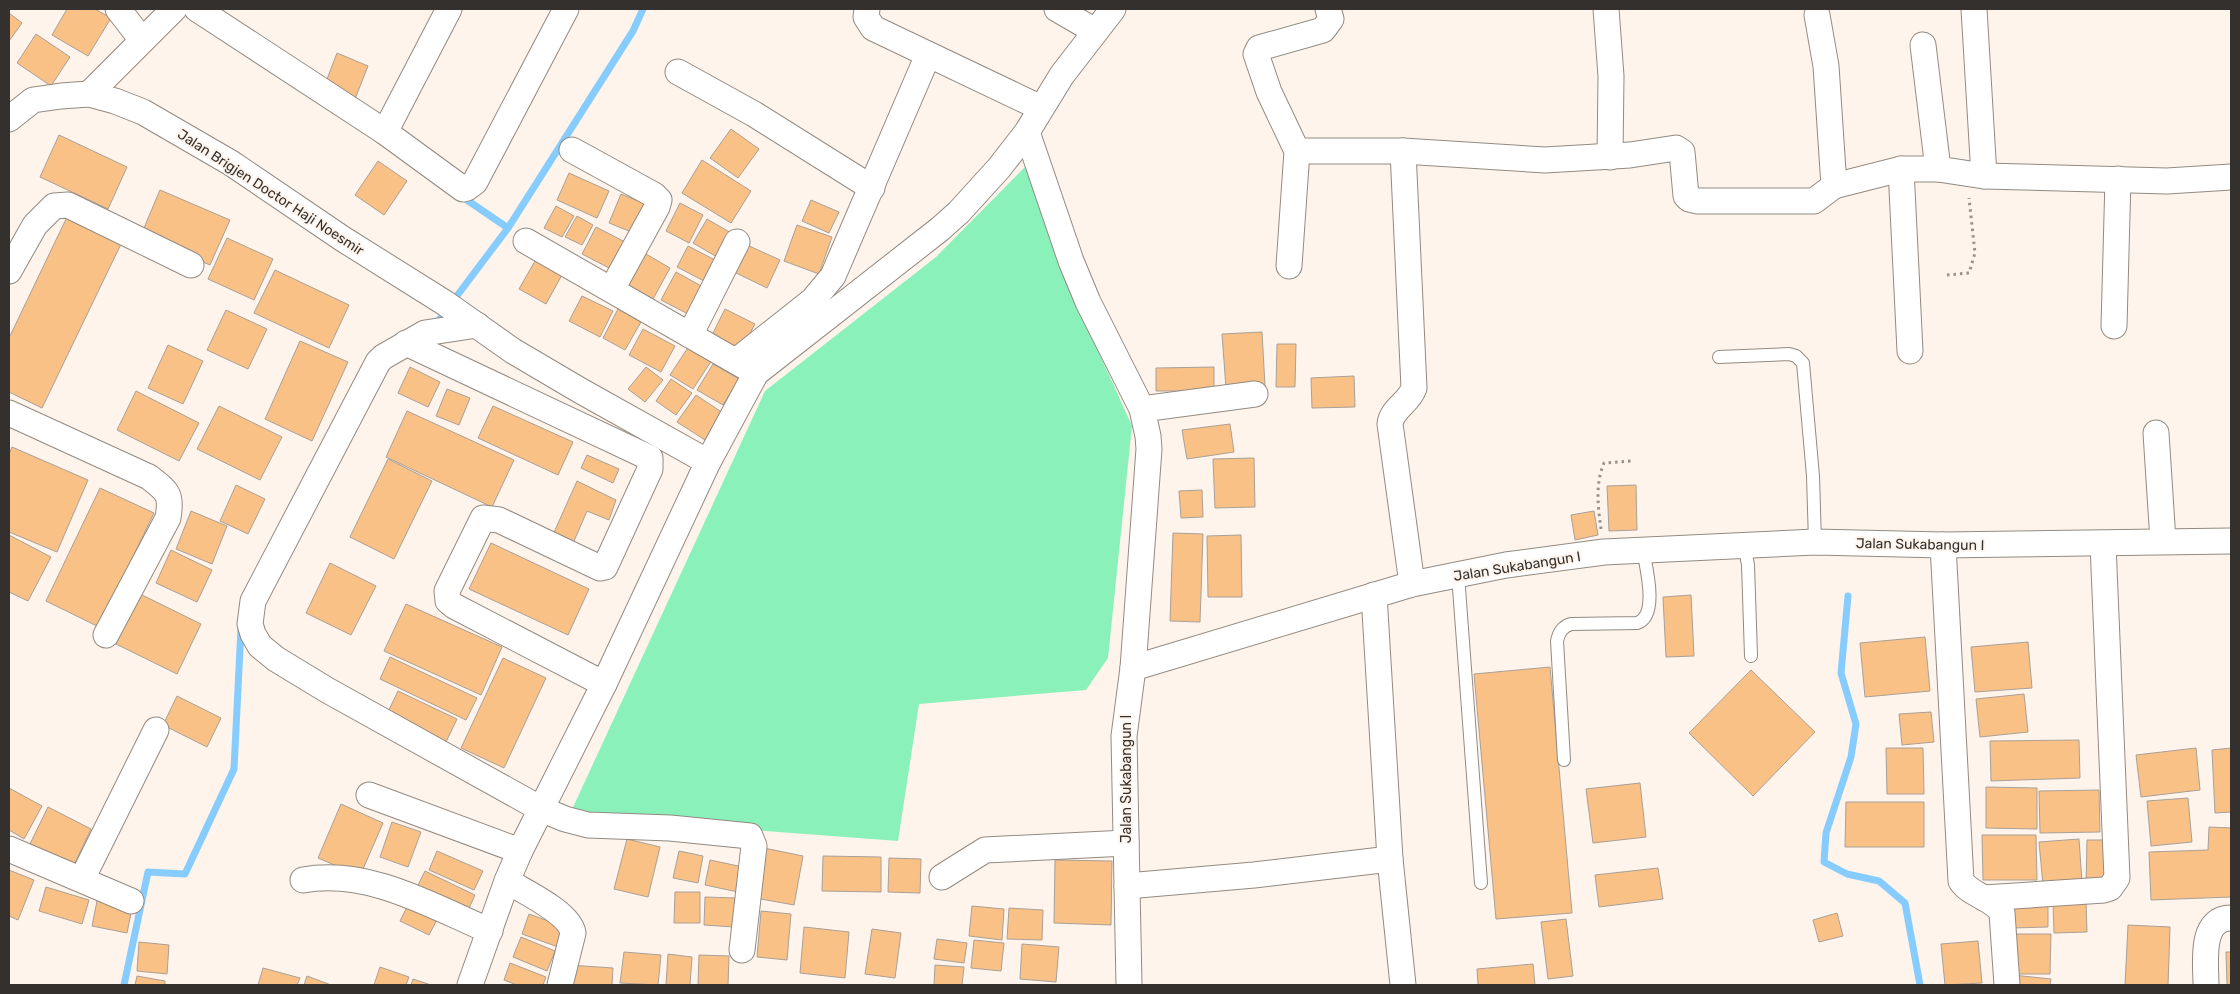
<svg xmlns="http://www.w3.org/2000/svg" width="2240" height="994" font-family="Rubik,sans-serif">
<rect width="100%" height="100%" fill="#fef4eb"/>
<!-- green -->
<polygon fill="#8bf1bb" points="1026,166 1086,324 1132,426 1108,658 1086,690 919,704 898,841 569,816 765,391 936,257"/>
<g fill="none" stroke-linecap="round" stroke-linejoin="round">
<!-- stream -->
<g stroke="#87ccfe" stroke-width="7">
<polyline points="461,196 508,228"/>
<polyline points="435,325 508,228 633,31 643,9"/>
<polyline points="1848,596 1841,673 1856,724 1851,757 1826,833 1824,862 1847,874 1879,881 1905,903 1920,985"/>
<polyline points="124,985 148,872 185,874 234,769 241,628"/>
</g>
</g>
<!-- building -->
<g fill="#fac186" stroke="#a9a097">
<polygon points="67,9 95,9 111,18 88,56 52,35"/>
<polygon points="9,13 22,23 9,41"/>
<polygon points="36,34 70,57 51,86 17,63"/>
<polygon points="337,53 368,66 355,99 324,87"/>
<polygon points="731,129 759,149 738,178 710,158"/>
<polygon points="59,135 127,167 108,209 40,177"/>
<polygon points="702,160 751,191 731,223 682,193"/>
<polygon points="378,161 407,181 384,215 355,195"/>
<polygon points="569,173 609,191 597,218 557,200"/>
<polygon points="160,190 230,220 210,265 141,235"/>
<polygon points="621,194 645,204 634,233 609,223"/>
<polygon points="811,200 839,212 829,233 802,221"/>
<polygon points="680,203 703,215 689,243 666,231"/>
<polygon points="556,206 574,216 562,237 544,228"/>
<polygon points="577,216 593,225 582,245 565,237"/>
<polygon points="67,217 121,244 42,408 9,392 9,338"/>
<polygon points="707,219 738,237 724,261 693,243"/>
<polygon points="797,225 832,237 819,274 784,261"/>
<polygon points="596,227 629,244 615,271 582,254"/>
<polygon points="227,238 273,259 254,300 208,279"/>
<polygon points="747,245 780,260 767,288 734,272"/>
<polygon points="688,246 717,261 706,282 677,267"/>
<polygon points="641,251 670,268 653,299 623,282"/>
<polygon points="535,261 562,275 546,304 519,289"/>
<polygon points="275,270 349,305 329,348 254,313"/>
<polygon points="676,272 703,287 688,314 661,300"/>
<polygon points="582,296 613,311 600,337 569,321"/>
<polygon points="618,309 641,322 625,350 603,338"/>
<polygon points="725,309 755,324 741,350 712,335"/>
<polygon points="226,310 267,329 248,369 207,350"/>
<polygon points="643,329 675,346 661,372 629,355"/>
<polygon points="1262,332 1265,386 1226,388 1222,334"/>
<polygon points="300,341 348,362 312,441 265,419"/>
<polygon points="1277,344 1296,344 1295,387 1276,387"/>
<polygon points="168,345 203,361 183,404 148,388"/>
<polygon points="689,346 712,360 693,389 670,375"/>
<polygon points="713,364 739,379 723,405 697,390"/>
<polygon points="410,367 440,382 428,407 398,393"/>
<polygon points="646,367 663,380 645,402 628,389"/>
<polygon points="1214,367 1214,391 1156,391 1156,368"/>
<polygon points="1354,376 1355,407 1312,408 1311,378"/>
<polygon points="671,379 692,393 676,415 656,401"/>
<polygon points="447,389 470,398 459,425 436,416"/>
<polygon points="136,391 199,423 179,461 117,430"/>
<polygon points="696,395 723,413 705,440 677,422"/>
<polygon points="219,406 282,437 260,480 197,449"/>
<polygon points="493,406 573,442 558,475 478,438"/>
<polygon points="407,411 514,460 492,507 386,457"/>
<polygon points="1230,424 1234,452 1187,459 1182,430"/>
<polygon points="12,447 88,480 57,552 9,532 9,454"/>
<polygon points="587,455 619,469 613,483 581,468"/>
<polygon points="1254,458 1255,507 1215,508 1213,459"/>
<polygon points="388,459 432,481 394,559 350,537"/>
<polygon points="577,481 616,500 609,520 587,511 571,548 551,539"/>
<polygon points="236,485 265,499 248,534 220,521"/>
<polygon points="1636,485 1637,530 1609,531 1607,486"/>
<polygon points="100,488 154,513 99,627 46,601"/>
<polygon points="1202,490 1203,517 1181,518 1179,491"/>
<polygon points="191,511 227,526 212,564 176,549"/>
<polygon points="1594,511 1598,535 1575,540 1571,515"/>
<polygon points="1173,533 1203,534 1200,622 1170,621"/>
<polygon points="9,535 51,557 28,601 9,592"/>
<polygon points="1241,535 1242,597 1208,597 1207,536"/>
<polygon points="491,543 589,589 568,635 469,589"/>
<polygon points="171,550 212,570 197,602 156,583"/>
<polygon points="330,563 376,586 351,635 306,613"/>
<polygon points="140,594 201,624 177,674 116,644"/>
<polygon points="1691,595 1694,656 1666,657 1663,597"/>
<polygon points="406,604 502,647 481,695 384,651"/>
<polygon points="1925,637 1930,691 1865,697 1860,643"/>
<polygon points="2028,642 2032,688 1975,692 1971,647"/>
<polygon points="390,657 477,698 466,720 380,679"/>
<polygon points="503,658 546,678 504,768 461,748"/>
<polygon points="1550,667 1572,913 1496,919 1474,674"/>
<polygon points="1751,670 1815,732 1753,796 1689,733"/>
<polygon points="398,691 457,719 446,742 387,714"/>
<polygon points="2024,694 2028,732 1980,737 1976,699"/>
<polygon points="177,696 221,718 207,747 163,725"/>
<polygon points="1931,712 1934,742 1902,745 1899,714"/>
<polygon points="2079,740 2080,778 1991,781 1990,741"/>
<polygon points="1886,748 1923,748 1924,794 1887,794"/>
<polygon points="2196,748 2200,790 2141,797 2136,755"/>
<polygon points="2231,748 2231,812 2215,813 2212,750"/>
<polygon points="1640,783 1646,837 1593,843 1586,789"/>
<polygon points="1986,787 2037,788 2037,829 1986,828"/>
<polygon points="9,788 42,806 24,839 9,830"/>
<polygon points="2099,790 2100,832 2040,833 2039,791"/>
<polygon points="2188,798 2192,842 2151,846 2147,801"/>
<polygon points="1846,802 1924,802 1924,847 1845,847"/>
<polygon points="341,804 383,823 360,876 318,858"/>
<polygon points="48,807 91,829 72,869 28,848"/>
<polygon points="392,822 421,832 408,867 380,857"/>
<polygon points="2209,827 2231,828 2231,897 2151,900 2149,852 2208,850"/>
<polygon points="1982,835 2036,835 2037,880 1983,880"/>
<polygon points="627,839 660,847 648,897 614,889"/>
<polygon points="2079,839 2082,882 2043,885 2039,842"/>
<polygon points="2087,840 2106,840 2105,885 2086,885"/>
<polygon points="759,847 803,856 794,905 750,897"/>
<polygon points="437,851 483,871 474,890 429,870"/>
<polygon points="679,851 703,856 698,883 673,878"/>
<polygon points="823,856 881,857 881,892 822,891"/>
<polygon points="889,858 921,859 920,893 888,892"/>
<polygon points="710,860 743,867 738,892 705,885"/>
<polygon points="1055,860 1112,861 1111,925 1054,923"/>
<polygon points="1658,868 1663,899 1599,907 1595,875"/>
<polygon points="9,870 34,880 18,920 9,916"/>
<polygon points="425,871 475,895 465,917 414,893"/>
<polygon points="46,887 89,900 82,924 39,911"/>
<polygon points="675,892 700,892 700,923 674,923"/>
<polygon points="705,897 735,898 734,927 704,925"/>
<polygon points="97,901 132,908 127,933 92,926"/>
<polygon points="410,901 439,916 429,935 400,921"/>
<polygon points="2086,901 2087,932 2054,933 2053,902"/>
<polygon points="2048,905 2048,927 2013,928 2013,906"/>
<polygon points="972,906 1004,909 1002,940 969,936"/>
<polygon points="1009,908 1043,910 1042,940 1007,939"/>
<polygon points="761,911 791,914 787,960 757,957"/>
<polygon points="1837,913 1843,936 1819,942 1813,920"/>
<polygon points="529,914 565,927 558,947 522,934"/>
<polygon points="1566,919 1573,976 1548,979 1541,922"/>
<polygon points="2128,925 2170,927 2168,985 2125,985"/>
<polygon points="804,927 849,932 845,978 800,973"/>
<polygon points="872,929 901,933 895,978 865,974"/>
<polygon points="2014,934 2051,934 2050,974 2014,974"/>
<polygon points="521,937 555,951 547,971 513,957"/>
<polygon points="937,939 967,943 964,963 934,959"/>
<polygon points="974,940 1004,943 1001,971 971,968"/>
<polygon points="1978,941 1982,983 1945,985 1941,944"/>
<polygon points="139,942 169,945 167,974 137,971"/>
<polygon points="1022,944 1059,947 1056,982 1020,979"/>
<polygon points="624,952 661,955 658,985 620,983"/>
<polygon points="2226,952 2231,952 2231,985 2227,985"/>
<polygon points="668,954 692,957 690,985 666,985"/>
<polygon points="699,955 729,956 728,985 698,985"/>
<polygon points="510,963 546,977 543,985 517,985 504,980"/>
<polygon points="1533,964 1535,985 1478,985 1477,969"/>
<polygon points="569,965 613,968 612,985 568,985"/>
<polygon points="935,965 964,967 962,985 934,985"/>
<polygon points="380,967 409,977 406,985 374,985"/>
<polygon points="263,968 300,978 297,985 258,985"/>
<polygon points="2013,975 2051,979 2050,985 2012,985"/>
<polygon points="137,976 165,981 165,985 135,985"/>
<polygon points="307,976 331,985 304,985"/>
<polygon points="413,979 431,985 411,985"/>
</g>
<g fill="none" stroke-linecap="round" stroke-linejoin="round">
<defs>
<g id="service">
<polyline points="1719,357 1789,354 1796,356 1803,363 1813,476 1815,542"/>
<polyline points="1744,544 1748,565 1751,656"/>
<polyline points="1458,575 1481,883"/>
<path d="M 1564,760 L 1557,641 C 1559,632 1562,627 1571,624 L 1637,623 C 1659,616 1646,567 1643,550"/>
</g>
<g id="minor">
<polyline points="118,9 142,40"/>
<polyline points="197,9 385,132 463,189 467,188 475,182 566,9"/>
<polyline points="867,9 866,17 873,28 1041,108"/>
<polyline points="1057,9 1095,31"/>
<polyline points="1606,9 1611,76 1610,157"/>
<polyline points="1974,9 1984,176"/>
<polyline points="1817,15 1826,66 1834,186"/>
<polyline points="1923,45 1938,169"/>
<polyline points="678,72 754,114 872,188"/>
<polyline points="89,94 174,9"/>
<polyline points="9,119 33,100 61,96 89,94 115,101 143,112 231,163 343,239 445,303 513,351 581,391 708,462"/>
<polyline points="385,132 449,9"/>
<polyline points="1027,132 1071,261 1088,302 1142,409 1148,436 1149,449 1133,668"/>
<polyline points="572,150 654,195 659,200 657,207 612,289"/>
<polyline points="1297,151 1403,151 1545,160 1630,155 1676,148 1682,152 1686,196 1689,199 1698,201 1814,201 1834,186 1901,169 1938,169 1984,176 2167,181 2231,177"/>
<path d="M 1403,151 L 1414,388 C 1409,403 1392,408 1390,424 L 1412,584"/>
<polyline points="1901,169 1910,351"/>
<polyline points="526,241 749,369"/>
<polyline points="1289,266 1297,151 1269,92 1256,54 1259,48 1323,30 1331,19 1328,9"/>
<polyline points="9,271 35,225 54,206 68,205 191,265"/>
<polyline points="477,325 425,333 383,357 378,362 253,601 250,624 253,634 260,646 276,659 327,690 541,809 565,819 588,825 670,828 750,836 754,846 742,950"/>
<polyline points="2114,326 2118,179"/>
<polyline points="690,335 737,242"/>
<polyline points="406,343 650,458 650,469 605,567 600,568 499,520 483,518 447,591 448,601 454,606 604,684"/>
<polyline points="736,361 813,300 833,276 928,55"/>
<polyline points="1142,409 1255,394"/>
<path d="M 9,413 L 149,477 C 168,492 172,494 168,518 L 106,635"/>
<polyline points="2156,433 2163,541"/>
<path d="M 1943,545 L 1961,881 C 1971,896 1994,898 2002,913 L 2007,985"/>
<polyline points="1374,595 1390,859 1403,985"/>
<polyline points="369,795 520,851"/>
<polyline points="9,849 131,901"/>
<polyline points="942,877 985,850 1126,843"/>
<polyline points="82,879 156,730"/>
<path d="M 303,880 C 368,868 432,906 490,931"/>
<path d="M 507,881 C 525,892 570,913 573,933 L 560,985"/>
<polyline points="1127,886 1254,875 1390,859"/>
<polyline points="1984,898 2104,890 2110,888 2117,878 2103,544"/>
<polyline points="470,985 507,881 520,851 604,684 708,462 756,373 940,229 959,212 999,168 1027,132 1062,75 1113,9"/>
<polyline points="1129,985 1124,736 1133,668 1412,584 1506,565 1604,552 1815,542 1943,545 2231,541"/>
<path d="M 2206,985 C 2206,964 2199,918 2231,918"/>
</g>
</defs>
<!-- service casing -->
<use href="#service" stroke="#938a81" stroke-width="14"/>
<!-- minor casing -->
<use href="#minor" stroke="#938a81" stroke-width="27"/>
<!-- path -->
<g stroke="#99928c" stroke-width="3" stroke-dasharray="2.5 4" stroke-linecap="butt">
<polyline points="1947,275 1969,273 1975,253 1969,198"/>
<path d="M 1601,529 C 1598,507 1595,484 1604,463 L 1631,461"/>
</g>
<!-- service -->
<use href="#service" stroke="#fff" stroke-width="12"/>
<!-- minor -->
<use href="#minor" stroke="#fff" stroke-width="25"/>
</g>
<g text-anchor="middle" stroke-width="4" stroke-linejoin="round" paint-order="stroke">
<!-- street labels -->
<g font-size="14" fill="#34302d" stroke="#fef4eb">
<text transform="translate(271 192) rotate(33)" y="5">Jalan Brigjen Doctor Haji Noesmir</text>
<text transform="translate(1920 544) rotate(1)" y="5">Jalan Sukabangun I</text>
<text transform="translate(1517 566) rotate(-9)" y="5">Jalan Sukabangun I</text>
<text transform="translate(1126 779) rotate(-90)" y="5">Jalan Sukabangun I</text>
</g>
</g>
<!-- border -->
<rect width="2240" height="994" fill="none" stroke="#34302d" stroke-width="20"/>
</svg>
